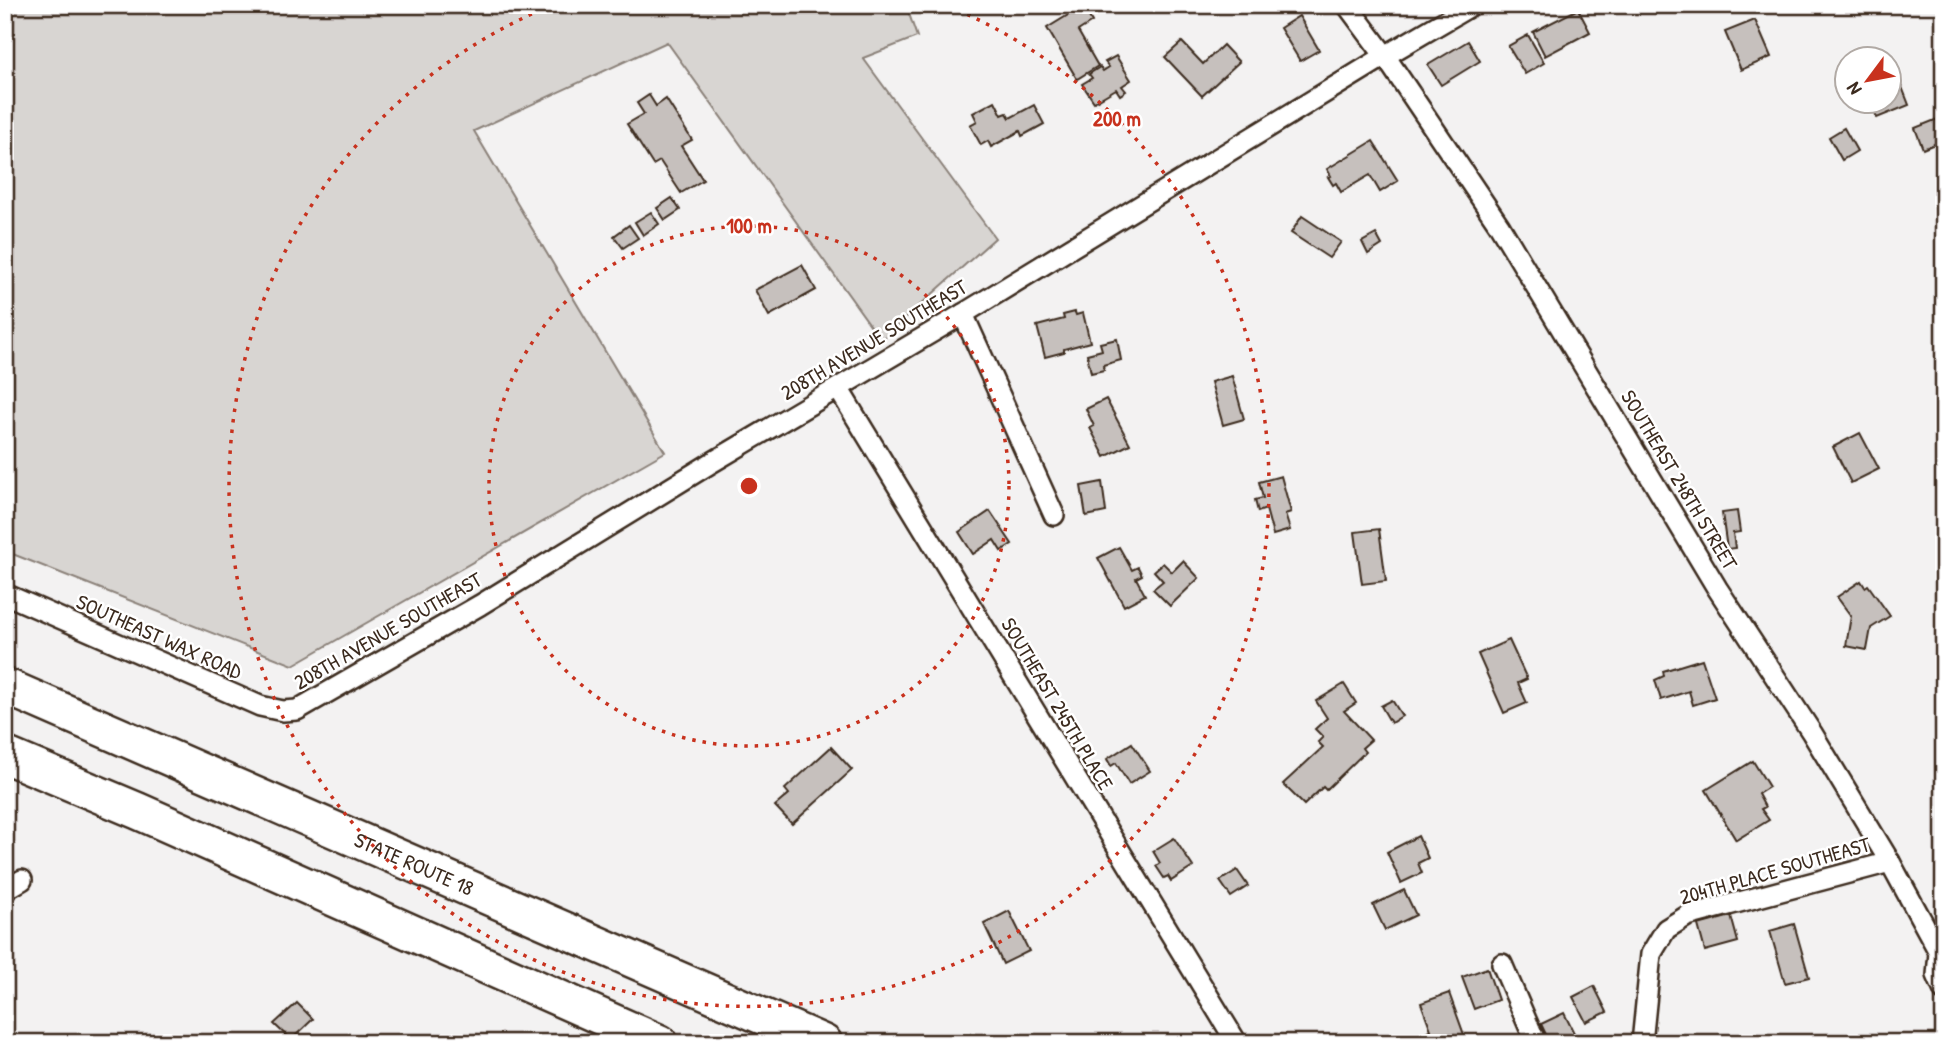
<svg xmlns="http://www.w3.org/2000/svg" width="1949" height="1048" font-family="'Patrick Hand',sans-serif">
<rect width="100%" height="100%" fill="#f3f2f2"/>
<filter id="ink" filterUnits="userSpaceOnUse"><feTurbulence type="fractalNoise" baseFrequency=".0143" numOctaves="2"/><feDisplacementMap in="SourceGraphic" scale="14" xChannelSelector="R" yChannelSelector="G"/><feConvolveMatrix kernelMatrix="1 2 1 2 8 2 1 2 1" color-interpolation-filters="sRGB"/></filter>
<g filter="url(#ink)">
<!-- green -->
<polygon fill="#d8d5d2" stroke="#8a8078" stroke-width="2" points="5,5 906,5 917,37 863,58 995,238 881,340 667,42 474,131 665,452 293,665 5,551"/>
<!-- building -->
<g fill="#c6c0bd" stroke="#3b2a1e" stroke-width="2">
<polygon points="1083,6 1092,22 1078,31 1098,66 1077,79 1047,28"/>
<polygon points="1578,9 1590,32 1545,56 1533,32"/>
<polygon points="1299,16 1319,50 1300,61 1280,28"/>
<polygon points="1755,20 1771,57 1741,70 1725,32"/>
<polygon points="1528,35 1544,63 1525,74 1508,46"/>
<polygon points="1468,41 1480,61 1441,85 1428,65"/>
<polygon points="1182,42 1203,64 1223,45 1239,62 1202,96 1165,57"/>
<polygon points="1116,56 1131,80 1122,86 1126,91 1120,95 1116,89 1094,102 1082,84 1092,78 1089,74 1100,67 1103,71 1109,67 1105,62"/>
<polygon points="1895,69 1909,105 1877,118 1871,102 1890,102 1890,71"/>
<polygon points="649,95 656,106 666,99 692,140 681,146 703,180 681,193 660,161 653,165 627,124 644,114 637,103"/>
<polygon points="995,101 1002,115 1007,113 1010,118 1034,105 1044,124 1022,136 1020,131 991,147 988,141 981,145 970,125 977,121 973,113"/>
<polygon points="1940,118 1944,127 1944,140 1923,149 1915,128"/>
<polygon points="1844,128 1857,151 1842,160 1829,137"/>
<polygon points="1373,141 1398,181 1380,192 1370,175 1341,192 1336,183 1333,185 1328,177 1331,176 1327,169"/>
<polygon points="672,198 680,210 665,220 657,208"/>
<polygon points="651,212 659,224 643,235 635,222"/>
<polygon points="1302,216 1341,242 1329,258 1291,233"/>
<polygon points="629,225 638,238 623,248 614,236"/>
<polygon points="1376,234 1382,245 1368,254 1362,242"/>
<polygon points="802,265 816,290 769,316 755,290"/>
<polygon points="1075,312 1076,315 1083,313 1090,342 1064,349 1064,352 1045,357 1037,326 1064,319 1063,315"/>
<polygon points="1117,339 1121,360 1103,365 1104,370 1091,373 1087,354 1102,350 1100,343"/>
<polygon points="1232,376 1244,419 1223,425 1211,382"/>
<polygon points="1106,399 1130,444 1105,457 1090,428 1094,426 1086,409"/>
<polygon points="1860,433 1879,469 1851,483 1833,447"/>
<polygon points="1281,476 1291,512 1285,514 1290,530 1273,535 1266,509 1258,512 1255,500 1263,498 1259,482"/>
<polygon points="1102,482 1106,512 1086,516 1081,486"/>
<polygon points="990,511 1012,544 1001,551 994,540 973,554 959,532"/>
<polygon points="1737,511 1740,532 1733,533 1735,548 1727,549 1722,513"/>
<polygon points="1379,529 1386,581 1362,584 1355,532"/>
<polygon points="1119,547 1132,570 1138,567 1142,575 1136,578 1145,595 1124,606 1098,558"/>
<polygon points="1183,561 1199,578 1170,606 1153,589 1163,581 1154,571 1163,563 1172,572"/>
<polygon points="1861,581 1865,587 1868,585 1890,616 1871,628 1867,650 1846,646 1851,616 1837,597"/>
<polygon points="1509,640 1527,679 1518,683 1527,703 1504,713 1478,654"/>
<polygon points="1702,659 1715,698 1693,705 1689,691 1661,700 1655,680 1664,676 1663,671"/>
<polygon points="1344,684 1356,703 1344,711 1371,740 1362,748 1365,752 1326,790 1323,787 1304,805 1283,784 1323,747 1318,742 1323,737 1315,729 1327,718 1316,701"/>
<polygon points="1392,700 1402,716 1391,723 1381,706"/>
<polygon points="1132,743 1150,771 1129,784 1116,763 1111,766 1107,759"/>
<polygon points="831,747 852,770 792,824 775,806 789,794 785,789"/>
<polygon points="1753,761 1769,787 1758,794 1765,807 1761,809 1769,820 1736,840 1706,790"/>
<polygon points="1418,836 1428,858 1418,863 1422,873 1401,883 1387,852"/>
<polygon points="1174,838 1193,867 1171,881 1168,876 1164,878 1156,866 1160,863 1153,851"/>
<polygon points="1237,870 1248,886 1231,897 1220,881"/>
<polygon points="1404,890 1416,915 1385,930 1373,905"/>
<polygon points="1009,911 1029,951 1003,964 984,924"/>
<polygon points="1731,916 1738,942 1705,951 1698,925"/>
<polygon points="1794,924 1809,977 1785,983 1770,931"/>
<polygon points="1487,968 1498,1000 1474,1009 1462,977"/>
<polygon points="1594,986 1607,1012 1586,1022 1573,997"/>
<polygon points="1449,993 1467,1043 1427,1043 1423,1033 1431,1030 1421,1003"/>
<polygon points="297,1003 313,1019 291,1040 274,1024"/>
<polygon points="1564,1013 1579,1043 1550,1043 1541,1024"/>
</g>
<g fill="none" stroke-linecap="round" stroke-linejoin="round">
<defs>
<g id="minor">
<polyline points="1347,5 1385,56 1499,225 1717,588 1812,733 1890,862 1939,952 1937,975 1944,991"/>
<polyline points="963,314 1054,515"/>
<polyline points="838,388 1237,1043"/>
<polyline points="5,594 260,706 283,711 297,710 480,605 711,463 963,314 1385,56 1472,5"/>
<polyline points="5,890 22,880"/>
<polyline points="1502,964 1536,1043"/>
<polyline points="1642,1043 1651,954 1666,929 1687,916 1890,862"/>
</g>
<g id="motorway">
<path id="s1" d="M 5,686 L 824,1043"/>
<polyline points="5,755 138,811 660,1043"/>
</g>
</defs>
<!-- minor casing -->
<use href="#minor" stroke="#3b2a1e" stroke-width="24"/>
<!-- motorway casing -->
<use href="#motorway" stroke="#3b2a1e" stroke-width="40"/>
<!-- minor -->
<use href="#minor" stroke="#fff" stroke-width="19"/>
<!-- motorway -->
<use href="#motorway" stroke="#fff" stroke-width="35"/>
</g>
</g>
<!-- distance rings -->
<g fill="none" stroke="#c8321e" stroke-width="3.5" stroke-dasharray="3.5 7">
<circle cx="749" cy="486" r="260"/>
<path d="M948 6A520 520 0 1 1 550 6"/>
</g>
<g text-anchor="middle" stroke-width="5" stroke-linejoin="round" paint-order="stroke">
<!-- street labels -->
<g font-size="21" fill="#3b2a1e" stroke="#fff">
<text transform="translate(874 340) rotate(-31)" y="7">208TH AVENUE SOUTHEAST</text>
<text transform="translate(1679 480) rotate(59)" y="7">SOUTHEAST 248TH STREET</text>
<text transform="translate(388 631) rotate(-30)" y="7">208TH AVENUE SOUTHEAST</text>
<text transform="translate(159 637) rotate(24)" y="7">SOUTHEAST WAX ROAD</text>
<text transform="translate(1057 704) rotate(59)" y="7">SOUTHEAST 245TH PLACE</text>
<text dy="7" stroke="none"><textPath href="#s1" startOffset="446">STATE ROUTE 18</textPath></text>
<text transform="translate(1775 871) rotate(-16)" y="7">204TH PLACE SOUTHEAST</text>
</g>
</g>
<circle cx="749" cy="486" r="10" fill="#c8321e" stroke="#fff" stroke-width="3.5"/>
<g font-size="21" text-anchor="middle" font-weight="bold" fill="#c8321e" stroke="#fff" stroke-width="5" stroke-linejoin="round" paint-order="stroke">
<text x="1117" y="126">200 m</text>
<text x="749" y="233">100 m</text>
</g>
<!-- margin -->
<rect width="1949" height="1048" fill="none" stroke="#fff" stroke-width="28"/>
<rect x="14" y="14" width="1921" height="1020" fill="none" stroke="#3b2a1e" stroke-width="2.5" filter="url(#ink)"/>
<!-- north arrow -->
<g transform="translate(1868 80) rotate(238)"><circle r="33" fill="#ffffff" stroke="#b1aaa5" stroke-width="2"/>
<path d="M0-5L12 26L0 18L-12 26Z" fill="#c8321e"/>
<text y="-10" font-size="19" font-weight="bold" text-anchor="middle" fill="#3b2a1e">N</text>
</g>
</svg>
